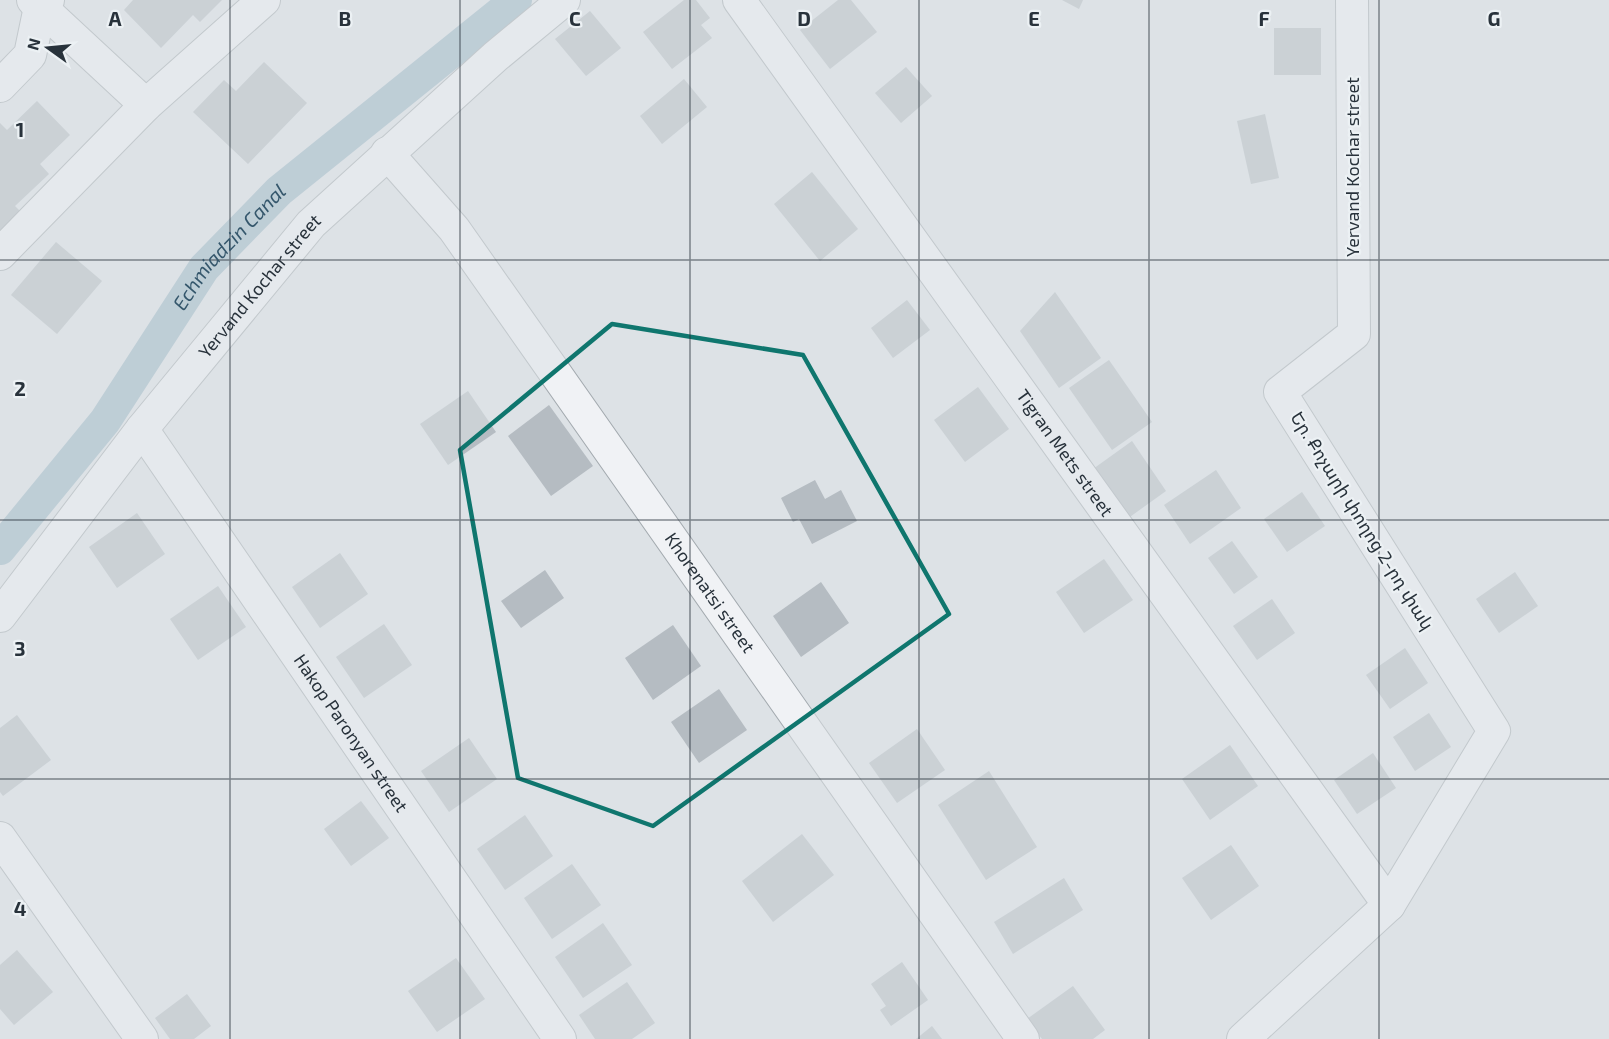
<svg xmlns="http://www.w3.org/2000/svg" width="1609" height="1039" font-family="'Exo 2','Noto Sans Armenian',sans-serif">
<rect width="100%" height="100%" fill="#dde2e6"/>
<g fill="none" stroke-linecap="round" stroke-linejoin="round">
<!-- canal -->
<path stroke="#9ab5c4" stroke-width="32" id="s1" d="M 0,549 L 105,421 L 204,268 L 279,191 L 516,0"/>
</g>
<!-- building -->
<g fill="#b5bcc2">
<polygon points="133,0 222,0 200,22 193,15 161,48 124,10"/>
<polygon points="684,0 696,0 710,18 701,25 712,38 672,69 643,32"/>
<polygon points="838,0 851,0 877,32 830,69 800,30"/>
<polygon points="1062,0 1083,0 1079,9"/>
<polygon points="590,11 621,48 586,76 555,39"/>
<rect x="1274" y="28" width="47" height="47"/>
<polygon points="264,62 307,103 248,164 193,112 224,80 236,91"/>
<polygon points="906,67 932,96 901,123 875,93"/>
<polygon points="684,79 707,107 662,144 640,116"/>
<polygon points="37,101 70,135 40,164 49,174 15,206 20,211 0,231 0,123 7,130"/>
<polygon points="1265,114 1279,178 1251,184 1237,121"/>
<polygon points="812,172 858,229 820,261 774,204"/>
<polygon points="56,242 102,281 57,334 11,295"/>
<polygon points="1055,292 1101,358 1059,388 1020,331"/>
<polygon points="907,300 930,330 893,358 871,328"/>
<polygon points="1109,360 1152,422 1112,450 1069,388"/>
<polygon points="978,387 1009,429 965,462 934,420"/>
<polygon points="468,391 496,432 448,465 420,424"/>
<polygon points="549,405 593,466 551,496 508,436"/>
<polygon points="1132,441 1166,491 1127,519 1093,469"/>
<polygon points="1216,470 1241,508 1190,544 1164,505"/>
<polygon points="815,480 825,499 841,490 857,521 812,544 799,519 793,522 781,498"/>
<polygon points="1302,492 1325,526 1287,552 1264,519"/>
<polygon points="137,513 165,554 117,588 89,547"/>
<polygon points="1232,541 1258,577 1234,594 1208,558"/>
<polygon points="340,553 368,594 320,628 292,587"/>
<polygon points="1104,559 1133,600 1084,633 1056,592"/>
<polygon points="545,570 564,598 521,628 501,601"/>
<polygon points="1515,572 1538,606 1499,633 1476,599"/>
<polygon points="821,582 849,623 801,657 773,616"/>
<polygon points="218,586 246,627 198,660 170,619"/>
<polygon points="1272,599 1295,633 1257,660 1233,626"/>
<polygon points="384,624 412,665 364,698 336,657"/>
<polygon points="673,625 701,666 653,700 625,658"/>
<polygon points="1405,648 1428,683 1390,709 1366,675"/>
<polygon points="719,689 747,730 699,763 671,722"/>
<polygon points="1429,713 1451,747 1415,771 1393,737"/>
<polygon points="17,715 51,760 3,796 0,792 0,728"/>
<polygon points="917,729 945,770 897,803 869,763"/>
<polygon points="469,738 497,779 449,812 421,771"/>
<polygon points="1230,745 1258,786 1210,820 1182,779"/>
<polygon points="1373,753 1396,788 1357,814 1334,780"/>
<polygon points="989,771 1037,847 986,880 938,805"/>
<polygon points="361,801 389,838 351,866 324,829"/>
<polygon points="525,815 553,856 505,890 477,849"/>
<polygon points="802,834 834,875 773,922 742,881"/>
<polygon points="1231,845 1259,886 1211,920 1182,878"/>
<polygon points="572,864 601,905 552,939 524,898"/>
<polygon points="1064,878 1083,910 1013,954 994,922"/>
<polygon points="603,923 632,965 583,998 555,957"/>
<polygon points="17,950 53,992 14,1025 0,1009 0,965"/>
<polygon points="456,958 485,999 437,1032 408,991"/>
<polygon points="902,962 928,1000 891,1026 880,1010 886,1006 871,984"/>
<polygon points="627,982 655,1023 632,1039 595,1039 579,1015"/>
<polygon points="1073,986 1105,1030 1093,1039 1042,1039 1027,1019"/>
<polygon points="187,994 211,1026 194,1039 170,1039 155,1018"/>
<polygon points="932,1026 942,1039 916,1039"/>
</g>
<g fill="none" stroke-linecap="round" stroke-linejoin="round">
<defs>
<g id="minor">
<polyline points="33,0 146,105"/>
<path id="s2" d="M 739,0 L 1389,905"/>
<polyline points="0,86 30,55 40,7 48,0"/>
<path id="s3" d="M 387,153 L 454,229 L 1023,1039"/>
<polyline points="0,254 146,105 264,0"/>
<path id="s4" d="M 142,429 L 560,1039"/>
<path id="s5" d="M 0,616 L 142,429 L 311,224 L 496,56 L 564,0"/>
<polyline points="0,838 142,1039"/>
<polyline points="1243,1039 1389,905 1494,731 1280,392 1354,334 1352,0"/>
</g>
</defs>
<!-- minor casing -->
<use href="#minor" stroke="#a3aaaf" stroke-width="34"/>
<!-- minor -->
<use href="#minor" stroke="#f0f2f5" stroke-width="32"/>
</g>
<!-- marked area -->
<path d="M0 0H1609V1039H0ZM 612,324 L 803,355 L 949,614 L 653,826 L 518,778 L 460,450 Z" fill="#dde2e6" fill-opacity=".55" fill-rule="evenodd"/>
<path fill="none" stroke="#0f766e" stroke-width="4.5" stroke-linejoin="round" d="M 612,324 L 803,355 L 949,614 L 653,826 L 518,778 L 460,450 Z"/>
<!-- grid -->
<path fill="none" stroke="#28323b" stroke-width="1.5" stroke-opacity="0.55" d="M 230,0 L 230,1039M 460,0 L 460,1039M 690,0 L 690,1039M 919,0 L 919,1039M 1149,0 L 1149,1039M 1379,0 L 1379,1039M 0,260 L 1609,260M 0,520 L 1609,520M 0,779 L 1609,779"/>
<g text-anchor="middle" stroke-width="4.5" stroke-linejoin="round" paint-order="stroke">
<!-- street labels -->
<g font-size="18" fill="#28323b" stroke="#ecf1f4">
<text transform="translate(1353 167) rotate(-90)" y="6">Yervand Kochar street</text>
<text dy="6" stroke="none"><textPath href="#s5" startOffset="420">Yervand Kochar street</textPath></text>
<text dy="6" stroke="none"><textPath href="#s2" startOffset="558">Tigran Mets street</textPath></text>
<text transform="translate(1362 521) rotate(58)" y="6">Եր. Քոչարի փողոց 2-րդ փակ</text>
<text dy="6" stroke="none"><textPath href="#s3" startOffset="546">Khorenatsi street</textPath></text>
<text dy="6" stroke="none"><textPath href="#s4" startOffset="369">Hakop Paronyan street</textPath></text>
</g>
<!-- water labels -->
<g font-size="20" font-style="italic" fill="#35576c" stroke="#ecf1f4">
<text dy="7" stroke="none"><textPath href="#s1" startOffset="380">Echmiadzin Canal</textPath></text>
</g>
</g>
<g font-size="20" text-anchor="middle" font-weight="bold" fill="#28323b" stroke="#ecf1f4" stroke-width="4.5" stroke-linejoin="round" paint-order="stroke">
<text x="115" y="26">A</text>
<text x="345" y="26">B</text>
<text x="575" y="26">C</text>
<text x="804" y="26">D</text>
<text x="1034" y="26">E</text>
<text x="1264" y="26">F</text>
<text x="1494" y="26">G</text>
<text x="20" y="137">1</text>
<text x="20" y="396">2</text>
<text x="20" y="656">3</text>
<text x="20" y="916">4</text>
</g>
<!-- north arrow -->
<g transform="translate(48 48) rotate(285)" stroke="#ecf1f4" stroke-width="4.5" paint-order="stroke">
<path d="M0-4.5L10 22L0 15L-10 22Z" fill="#28323b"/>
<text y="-9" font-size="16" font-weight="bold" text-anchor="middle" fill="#28323b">N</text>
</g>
</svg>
